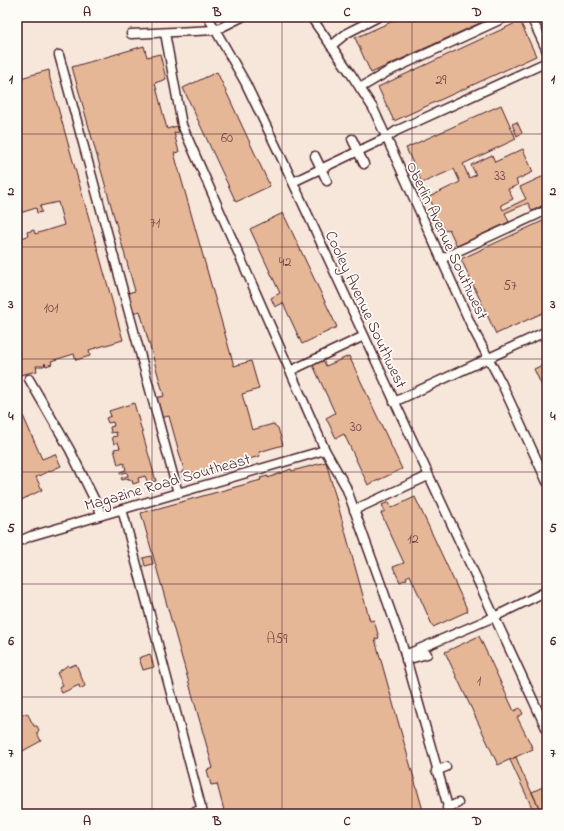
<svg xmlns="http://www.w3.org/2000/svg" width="564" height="831" font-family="'Indie Flower',sans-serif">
<rect width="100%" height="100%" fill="#f6e7da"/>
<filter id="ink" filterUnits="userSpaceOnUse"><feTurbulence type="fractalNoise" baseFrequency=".025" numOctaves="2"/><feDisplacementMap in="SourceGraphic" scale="8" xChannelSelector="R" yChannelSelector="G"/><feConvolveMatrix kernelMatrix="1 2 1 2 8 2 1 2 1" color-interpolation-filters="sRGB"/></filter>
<g filter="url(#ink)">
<!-- building -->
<g fill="#e6b797" stroke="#4a1f2b">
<polygon points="402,17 493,17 371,73 355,38"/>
<polygon points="520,21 536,56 394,121 378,87"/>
<polygon points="144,46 147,57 160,54 166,79 155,83 167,129 177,126 179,132 174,133 179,152 174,153 234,366 251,361 259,389 242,394 252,430 273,424 278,428 283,445 259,452 260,456 183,477 182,471 184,470 169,416 160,418 155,398 164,396 140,311 130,314 124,294 135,291 72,67"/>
<polygon points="49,70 50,79 123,340 89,350 90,356 76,360 74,354 51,361 52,364 46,366 45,363 44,366 36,366 37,371 20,375 17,375 17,239 28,236 27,232 34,230 35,234 64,225 58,202 40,206 42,212 37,213 36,208 17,214 17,79"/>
<polygon points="217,72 270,186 236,202 183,88"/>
<polygon points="501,105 516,139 463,164 469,178 476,175 471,165 492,155 495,162 523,149 533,172 516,180 518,185 508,189 513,199 501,205 503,210 526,199 520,187 546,175 547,203 532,211 528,203 505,213 509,222 457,246 449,229 445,231 438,218 436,219 434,214 436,213 429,197 460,182 454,169 422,183 406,148"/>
<polygon points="517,122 522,133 517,136 512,124"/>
<polygon points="283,213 337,327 302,344 283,303 275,307 271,298 280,293 250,229"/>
<polygon points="547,219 547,311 496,334 461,259"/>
<polygon points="349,356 402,469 368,485 344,434 336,438 326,418 335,413 312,363 322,358 326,366"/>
<polygon points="547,363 547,397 534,369"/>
<polygon points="134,403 156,481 148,483 145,476 138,478 139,482 133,484 132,480 129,480 129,478 122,480 121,478 128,476 127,472 120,474 120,472 126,470 124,463 118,465 114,449 120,448 118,442 114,444 112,437 117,436 116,432 111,433 110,427 114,426 113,422 108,423 106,418 111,416 109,411"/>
<polygon points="20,409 42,459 55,454 61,466 36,477 42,490 17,502 17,410"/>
<polygon points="326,462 370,621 374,620 379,638 375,639 424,814 225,814 217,784 211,785 207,770 213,768 141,513 261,480 260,478 268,476 268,478 291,469 292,471"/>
<polygon points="415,497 468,611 433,627 410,575 406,577 407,579 400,582 393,567 404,563 381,513 385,511 382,505 389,502 391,508"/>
<polygon points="151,556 153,564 145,566 143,558"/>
<polygon points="479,636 514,711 520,708 523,714 517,717 533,749 498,765 445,652"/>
<polygon points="150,654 154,667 143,670 139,658"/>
<polygon points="76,664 85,686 80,689 79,685 62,693 59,687 63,685 57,673 68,665 69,667"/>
<polygon points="23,713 23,715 27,713 34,726 37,726 39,730 37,733 41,741 19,753 17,749 17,719"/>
<polygon points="516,757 522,772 542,814 535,814 510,760"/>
<polygon points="547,785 547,813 542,814 532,792"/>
</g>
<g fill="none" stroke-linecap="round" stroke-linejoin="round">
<defs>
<g id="service">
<polyline points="208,17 245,82 283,161 547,730"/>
<polyline points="311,17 351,74 373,108 472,327 501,382 547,482"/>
<polyline points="531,17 547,51"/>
<polyline points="165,33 182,125 325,450 346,487 400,637 450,814"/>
<polyline points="131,34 216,30 242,17"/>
<polyline points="331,46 347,33 378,17"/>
<polyline points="59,55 178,493"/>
<polyline points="360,88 387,72 506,17"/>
<polyline points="352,139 364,164"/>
<polyline points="315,156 327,181"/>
<polyline points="293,182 386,138 396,131 547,62"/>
<polyline points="441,259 547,210"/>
<polyline points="290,371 364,336"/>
<polyline points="29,379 70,450 102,515"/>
<polyline points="394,402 547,331"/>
<polyline points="122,509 203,814"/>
<polyline points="354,510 428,476"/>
<polyline points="17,542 31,536 325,450"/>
<polyline points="405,655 494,617 547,591"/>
<polyline points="406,660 427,654"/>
<polyline points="436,771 446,767"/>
<polyline points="447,808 458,803"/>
<polyline points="190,814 202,809"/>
</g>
</defs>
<!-- service casing -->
<use href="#service" stroke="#4a1f2b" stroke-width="11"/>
<!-- service -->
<use href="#service" stroke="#fdfcf7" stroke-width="8"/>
</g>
</g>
<!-- grid -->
<path fill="none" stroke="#4a1f2b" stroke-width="1" stroke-opacity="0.55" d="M 152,17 L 152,814M 282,17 L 282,814M 412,17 L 412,814M 17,134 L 547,134M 17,247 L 547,247M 17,359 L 547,359M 17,472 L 547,472M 17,584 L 547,584M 17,697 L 547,697"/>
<g text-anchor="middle" stroke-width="3.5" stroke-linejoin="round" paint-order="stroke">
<!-- number labels -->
<g font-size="14" fill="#714546">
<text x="441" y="84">29</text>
<text x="227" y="142">60</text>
<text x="500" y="180">33</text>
<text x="155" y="227">71</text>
<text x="285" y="266">42</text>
<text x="510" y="290">57</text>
<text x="51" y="312">101</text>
<text x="356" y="431">30</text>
<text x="413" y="543">12</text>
<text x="277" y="643">A59</text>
<text x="479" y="685">1</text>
</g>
<!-- street labels -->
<g font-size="16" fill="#4a1f2b" stroke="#fdfcf7">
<text transform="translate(448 240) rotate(65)" y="6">Oberlin Avenue Southwest</text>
<text transform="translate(367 309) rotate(65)" y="6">Cooley Avenue Southwest</text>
<text transform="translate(167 481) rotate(-16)" y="6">Magazine Road Southeast</text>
</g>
</g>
<!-- margin -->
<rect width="564" height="831" fill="none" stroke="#fdfcf7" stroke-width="44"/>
<rect x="22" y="22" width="520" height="787" fill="none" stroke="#4a1f2b" stroke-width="1.5"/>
<g font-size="13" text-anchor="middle" font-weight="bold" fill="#4a1f2b">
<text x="87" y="16">A</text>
<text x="217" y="16">B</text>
<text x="347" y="16">C</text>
<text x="477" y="16">D</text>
<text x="11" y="83">1</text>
<text x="553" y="83">1</text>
<text x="11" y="195">2</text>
<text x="553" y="195">2</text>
<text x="11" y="308">3</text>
<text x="553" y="308">3</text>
<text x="11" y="420">4</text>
<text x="553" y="420">4</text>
<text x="11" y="532">5</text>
<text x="553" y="532">5</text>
<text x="11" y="645">6</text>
<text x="553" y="645">6</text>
<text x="11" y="757">7</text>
<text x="553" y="757">7</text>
<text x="87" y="825">A</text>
<text x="217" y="825">B</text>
<text x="347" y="825">C</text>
<text x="477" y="825">D</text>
</g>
</svg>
